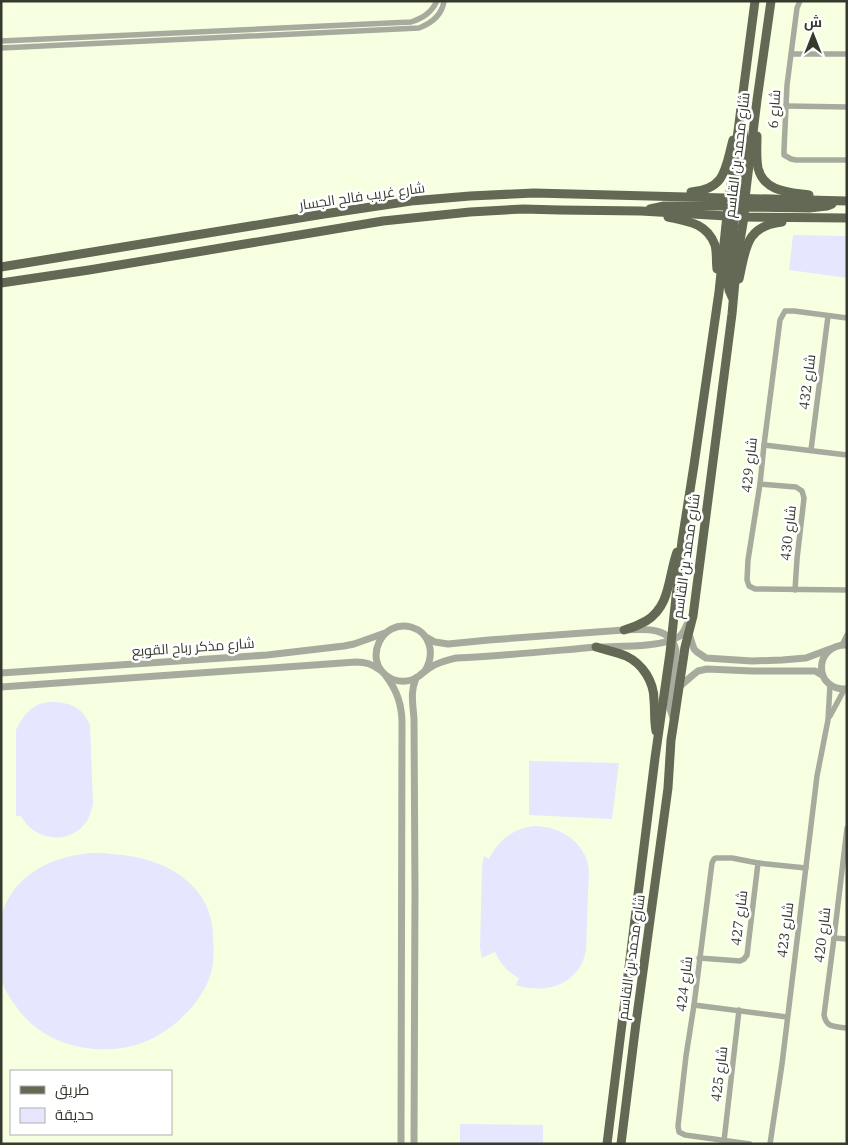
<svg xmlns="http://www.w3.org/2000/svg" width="848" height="1145" font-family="'IBM Plex Serif',Cairo,serif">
<rect width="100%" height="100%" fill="#f7ffe1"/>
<!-- green -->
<g fill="#e7e6ff">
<polygon points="793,235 847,236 847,278 789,270"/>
<path d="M 56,702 C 74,704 82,708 90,725 L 93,804 C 91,813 88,822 81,828 C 62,845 32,838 21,816 L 16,816 L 16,730 C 21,719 30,706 43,703 C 47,702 52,702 56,702 Z"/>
<polygon points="529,761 619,763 612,819 529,815"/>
<path d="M 535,826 C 558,826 582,840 588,864 C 590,874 588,885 588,895 C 587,914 587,932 586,950 C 580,984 547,995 516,985 L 519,978 C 508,972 500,964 495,952 L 482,958 L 480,948 L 482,867 L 484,856 L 489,859 C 498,840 514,828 535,826 Z"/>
<path d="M 89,853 C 130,853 175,860 201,896 C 209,908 213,923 213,938 C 214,948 214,959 212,969 C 204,1005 164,1040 128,1047 C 85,1055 40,1042 15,1005 C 9,997 3,987 1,978 C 0,968 1,957 1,948 C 1,938 0,923 2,914 C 10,884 38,864 67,857 C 74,855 82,854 89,853 Z"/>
<polygon points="460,1124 543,1125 543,1144 460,1144"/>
</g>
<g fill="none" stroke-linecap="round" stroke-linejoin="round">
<!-- minor -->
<g stroke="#a7ab9e" stroke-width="5.5">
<polyline points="800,1 797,8 787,85 784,150 784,155 791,159 796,160 847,160"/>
<path d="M 1,41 L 411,22 C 423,18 431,13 437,1"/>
<path d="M 1,48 L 419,28 C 432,23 442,15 444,1"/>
<polyline points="792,54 847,54"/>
<polyline points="786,106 847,107"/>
<polyline points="847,318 794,311 785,311 780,320 764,445 760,484 748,560 747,580 749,586 755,589 847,590"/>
<polyline points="764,445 847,455"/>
<polyline points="811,450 828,316"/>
<polyline points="760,484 796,487 802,491 804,498 797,559 795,590"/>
<polyline points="842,645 847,635"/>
<polyline points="830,716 844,690"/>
<path d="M 847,828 L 834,938 L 824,1015 C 827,1029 835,1026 847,1028"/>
<polyline points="834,938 847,939"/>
<polyline points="699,958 740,961 744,959 747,955 758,863"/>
<polyline points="694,1005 787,1017"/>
<polyline points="724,1141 739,1010"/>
<polyline points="750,1144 685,1135 679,1132 678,1126 686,1056 694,1005 712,863 714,859 716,858 732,858 758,863 806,868"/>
<polyline points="770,1144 782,1064 817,776 828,720 830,685"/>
</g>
<!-- tertiary -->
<g stroke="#a7ab9e" stroke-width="7">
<polyline points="689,634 694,649 697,652 706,658 752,661 782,660 806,658 830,649"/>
<path d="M 426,637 L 435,642 L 448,644 L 489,640 L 624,630 C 644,629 670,626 676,650 L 670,709 L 674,721"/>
<path d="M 847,645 C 813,644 813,691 847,689"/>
<path d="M 425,671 C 435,654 431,633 411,627 C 382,619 363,659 387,676 C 396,683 410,683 419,676 C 423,673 427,669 431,667 C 439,662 448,660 456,658 C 503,656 550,651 597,647 C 618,646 663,648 680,636 C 686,631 686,622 692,617"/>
<polyline points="1,673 267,655 344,646 354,644 385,633"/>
<path d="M 386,676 C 397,690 402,705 402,723 L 401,1144"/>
<path d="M 1,687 L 356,662 C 366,662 372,664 380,670"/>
<polyline points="679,687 693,675 698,671 707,669 752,671 815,671 822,675"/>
<path d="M 414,1144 L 415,892 L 414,719 C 413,704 410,692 416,678"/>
</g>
<!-- primary -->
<g stroke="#636954" stroke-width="9">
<path d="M 757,136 C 757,146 756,158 758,168 C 764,192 789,192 809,195"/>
<path d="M 691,192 C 726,189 725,169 733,140"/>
<polyline points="740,203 738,191 744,139 743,131"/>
<polyline points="650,209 664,206 732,206"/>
<polyline points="727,215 733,209 744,207 809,208 827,206 832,204"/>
<path d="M 668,217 C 687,221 707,223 715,245 C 717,252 716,262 717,269"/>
<polyline points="1,267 324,214 411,201 470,196 534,193 847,201"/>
<path d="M 739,279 C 746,249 745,226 782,222"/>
<polyline points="1,283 89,270 383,221 470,212 523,209 560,210 641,211 744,217 847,218"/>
<polyline points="732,297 729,290 728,284 735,211"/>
<path d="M 624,630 C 632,628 639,625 646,621 C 671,606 668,576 677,552"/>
<path d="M 596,647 C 606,650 617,652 626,656 C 643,664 654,682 654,700 C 655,711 654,721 656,731"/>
<polyline points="607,1144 655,758 670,653 682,541 694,465 719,292 727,215 755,1"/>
<polyline points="621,1144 636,1023 668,788 671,740 674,721 685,647 693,616 732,314 737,259 744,217 745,198 757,100 771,1"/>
</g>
</g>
<g text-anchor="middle" stroke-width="5" stroke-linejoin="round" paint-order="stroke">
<!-- street labels -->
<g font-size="14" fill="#36392d" stroke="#fff">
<text transform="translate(774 109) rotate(-86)" y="5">شارع 6</text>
<text transform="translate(737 155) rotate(-83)" y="5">شارع محمد بن القاسم</text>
<text transform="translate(362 196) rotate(-8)" y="5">شارع غريب فالح الجسار</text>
<text transform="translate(807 382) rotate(-83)" y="5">شارع 432</text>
<text transform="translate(749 465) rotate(-84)" y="5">شارع 429</text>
<text transform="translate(788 533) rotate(-84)" y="5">شارع 430</text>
<text transform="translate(686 556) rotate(-82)" y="5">شارع محمد بن القاسم</text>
<text transform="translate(193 647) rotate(-4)" y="5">شارع مذكر رباح القوبع</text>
<text transform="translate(739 918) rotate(-83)" y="5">شارع 427</text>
<text transform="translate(785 930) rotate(-83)" y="5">شارع 423</text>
<text transform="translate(822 935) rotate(-83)" y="5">شارع 420</text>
<text transform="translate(631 957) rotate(-82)" y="5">شارع محمد بن القاسم</text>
<text transform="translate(684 984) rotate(-83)" y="5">شارع 424</text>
<text transform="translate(719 1074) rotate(-83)" y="5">شارع 425</text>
</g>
</g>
<!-- border -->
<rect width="848" height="1145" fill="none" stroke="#36392d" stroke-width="5"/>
<!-- legend -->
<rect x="10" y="1070" width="162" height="65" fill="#ffffff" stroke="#afb0ab"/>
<rect x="20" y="1086" width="25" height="8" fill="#636954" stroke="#afb0ab"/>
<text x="55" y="1095" font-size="15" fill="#36392d">طريق</text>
<rect x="20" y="1108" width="25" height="15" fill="#e7e6ff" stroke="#afb0ab"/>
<text x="55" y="1120" font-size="15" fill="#36392d">حديقة</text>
<!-- north arrow -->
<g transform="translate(813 35)" stroke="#ffffff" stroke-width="4" paint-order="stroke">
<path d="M0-4L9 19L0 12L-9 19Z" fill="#36392d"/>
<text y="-8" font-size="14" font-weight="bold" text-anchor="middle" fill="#36392d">ش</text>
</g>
</svg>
